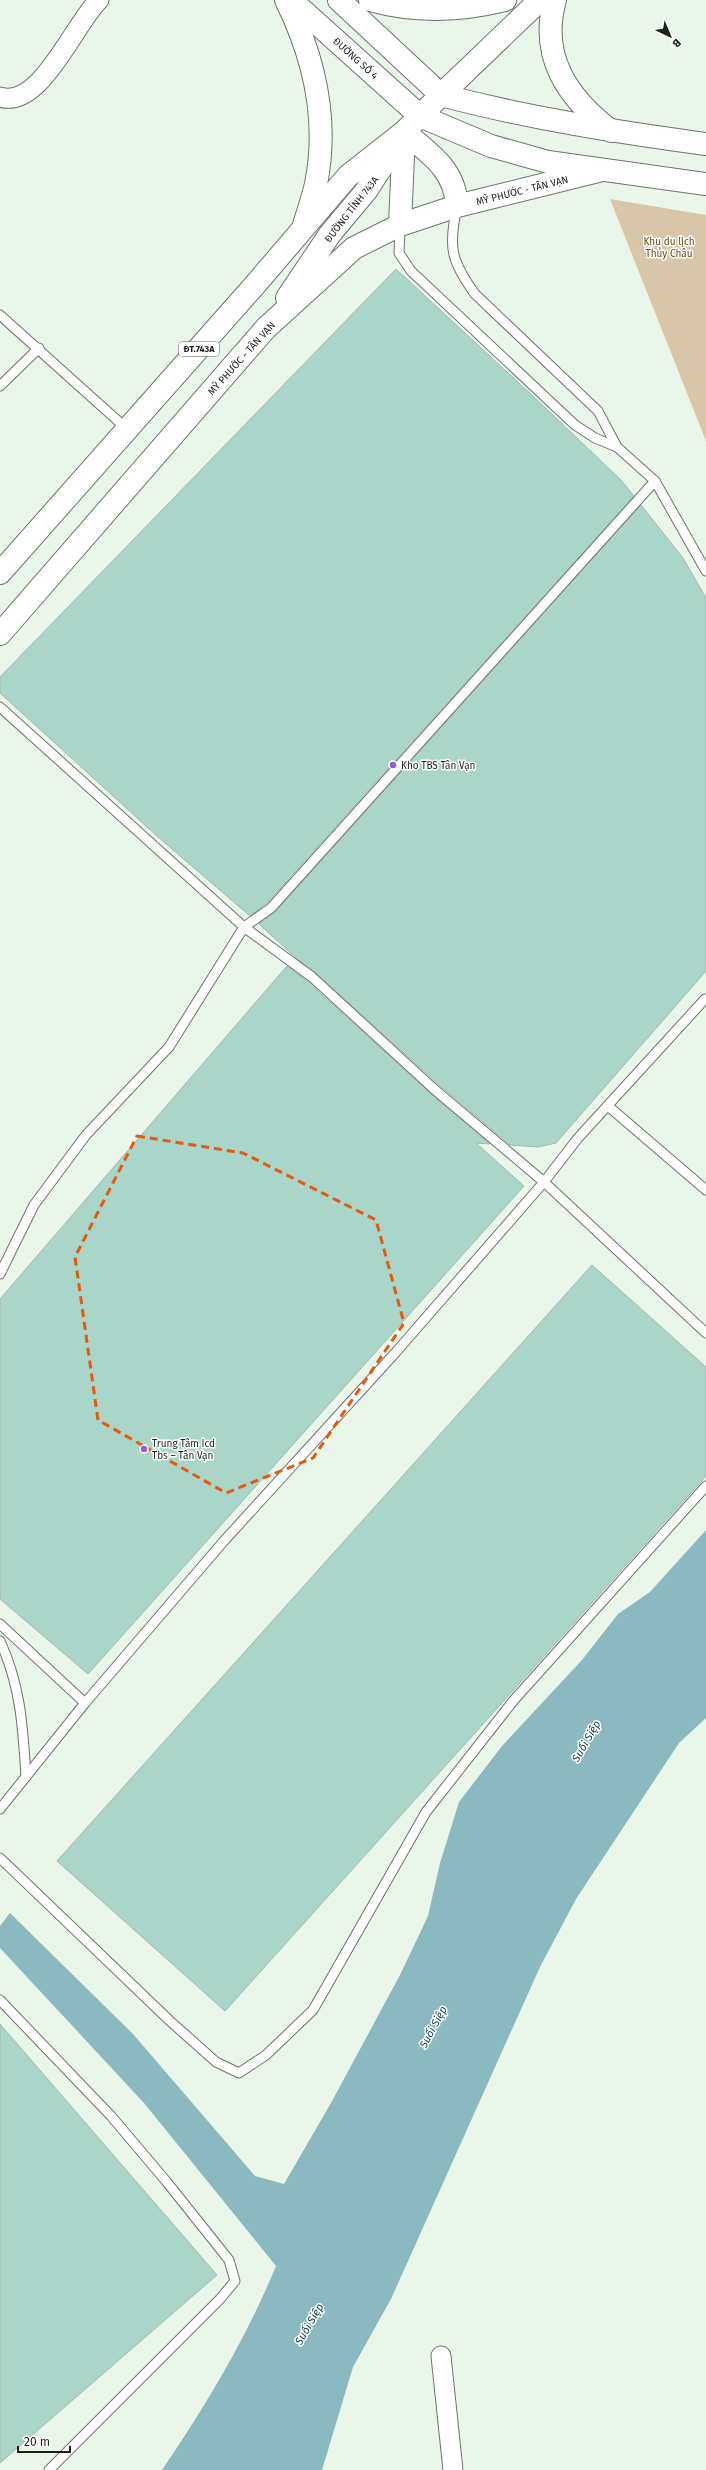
<svg xmlns="http://www.w3.org/2000/svg" width="706" height="2470" font-family="'Fira Sans',sans-serif">
<rect width="100%" height="100%" fill="#ebf6ea"/>
<!-- green -->
<polygon fill="#d7c6a8" points="610,199 706,215 706,441"/>
<!-- water -->
<path fill="#8ab9c0" d="M 706,1530 L 706,1718 L 679,1743 L 576,1899 L 540,1967 L 391,2299 L 353,2367 L 322,2470 L 162,2470 C 206,2405 246,2339 276,2266 L 144,2103 L 0,1948 L 0,1926 L 10,1913 L 133,2034 L 255,2176 L 284,2184 L 331,2103 L 400,1975 L 428,1916 L 440,1863 L 459,1802 L 502,1746 L 582,1660 L 618,1614 L 650,1592 Z"/>
<!-- building -->
<g fill="#a9d6c9" stroke="#a5b5b0">
<polygon points="396,269 533,396 621,480 634,496 267,903 250,916 158,837 0,693 0,677"/>
<polygon points="641,505 683,558 706,598 706,971 556,1143 538,1147 510,1145 438,1084 316,973 295,957 259,924 275,912"/>
<polygon points="287,966 308,982 430,1093 490,1144 476,1143 524,1186 88,1674 0,1599 0,1299"/>
<polygon points="592,1265 706,1367 706,1476 225,2011 57,1861"/>
<polygon points="0,2024 217,2275 0,2463"/>
</g>
<g fill="none" stroke-linecap="round" stroke-linejoin="round">
<defs>
<g id="service">
<path d="M 457,207 C 448,247 451,261 475,294 L 598,411 L 617,447"/>
<polyline points="400,226 399,253 411,271 575,425 595,438 617,447 655,481 706,571"/>
<polyline points="0,315 127,429"/>
<polyline points="0,386 39,348"/>
<polyline points="655,481 271,908 244,927 312,977 434,1089 544,1182 706,1333"/>
<polyline points="0,707 244,927 169,1047 86,1135 34,1205 0,1274"/>
<polyline points="608,1106 706,1190"/>
<polyline points="0,1624 85,1703"/>
<path d="M 0,1641 C 21,1686 23,1729 26,1777"/>
<polyline points="0,1809 85,1703 223,1542 396,1352 544,1182 578,1138 705,999"/>
<polyline points="0,1858 170,2021 216,2062 239,2073 266,2055 313,2010 426,1812 514,1700 706,1486"/>
<polyline points="0,2000 111,2116 166,2181 229,2260 235,2281 220,2299 49,2470"/>
</g>
<g id="minor">
<path d="M 0,97 C 40,110 74,24 99,0"/>
<polyline points="441,2356 453,2470"/>
</g>
<g id="tertiary">
<path d="M 286,0 C 314,57 329,119 316,184 C 313,198 308,211 304,225"/>
<polyline points="291,0 420,116"/>
<polyline points="339,0 441,95"/>
<path d="M 370,0 C 416,13 459,11 505,0"/>
</g>
<g id="secondary">
<path d="M 555,0 C 539,57 568,98 611,131"/>
<polyline points="441,95 540,0"/>
</g>
<g id="primary">
<polyline points="420,116 491,146 548,162 706,184"/>
<path d="M 404,132 C 430,154 455,169 457,206"/>
<polyline points="400,225 404,133"/>
<polyline points="287,298 330,234 366,191 398,142"/>
<path d="M 0,573 L 254,286 L 348,176 L 404,132 L 441,95 C 528,118 617,132 706,144"/>
<polyline points="0,634 266,328 354,248 400,225 457,206 598,171"/>
</g>
</defs>
<!-- service casing -->
<use href="#service" stroke="#6c756b" stroke-width="11"/>
<!-- minor casing -->
<use href="#minor" stroke="#6c756b" stroke-width="21"/>
<!-- tertiary casing -->
<use href="#tertiary" stroke="#6c756b" stroke-width="24"/>
<!-- secondary casing -->
<use href="#secondary" stroke="#6c756b" stroke-width="24"/>
<!-- primary casing -->
<use href="#primary" stroke="#6c756b" stroke-width="24"/>
<!-- service -->
<use href="#service" stroke="#fff" stroke-width="9"/>
<!-- minor -->
<use href="#minor" stroke="#fff" stroke-width="19"/>
<!-- tertiary -->
<use href="#tertiary" stroke="#fff" stroke-width="22"/>
<!-- secondary -->
<use href="#secondary" stroke="#fff" stroke-width="22"/>
<!-- primary -->
<use href="#primary" stroke="#fff" stroke-width="22"/>
</g>
<!-- marked area -->
<path fill="none" stroke="#e8590c" stroke-width="3" stroke-dasharray="8 5" stroke-linejoin="round" d="M 137,1136 L 243,1153 L 376,1220 L 404,1323 L 313,1458 L 226,1493 L 98,1420 L 75,1257 Z"/>
<!-- markers -->
<g fill="#915dd6" stroke="#fff" stroke-width="1.5">
<circle cx="393" cy="765" r="4"/>
<circle cx="144" cy="1449" r="4"/>
</g>
<g text-anchor="middle" stroke-width="3" stroke-linejoin="round" paint-order="stroke">
<!-- shield labels -->
<rect fill="#fff" stroke="#606360" stroke-width="1" x="179" y="342" width="40" height="14" rx="3"/>
<g font-size="9" font-weight="bold" fill="#1c201c">
<text x="199" y="352">ĐT.743A</text>
</g>
<!-- street labels -->
<g font-size="10" fill="#1c201c" stroke="#fff">
<text transform="translate(356 58) rotate(42)" y="4">ĐƯỜNG SỐ 4</text>
<text transform="translate(522 190) rotate(-14)" y="4">MỸ PHƯỚC - TÂN VẠN</text>
<text transform="translate(351 209) rotate(-52)" y="4">ĐƯỜNG TỈNH 743A</text>
<text transform="translate(241 358) rotate(-48)" y="4">MỸ PHƯỚC - TÂN VẠN</text>
</g>
<!-- park labels -->
<g font-size="10" fill="#65480d" stroke="#fff">
<text x="669" y="245">Khu du lịch<tspan x="669" dy="12">Thủy Châu</tspan></text>
</g>
<!-- poi labels -->
<g font-size="10" fill="#1c201c" stroke="#fff" text-anchor="start">
<text x="401" y="769">Kho TBS Tân Vạn</text>
<text x="152" y="1447">Trung Tâm Icd<tspan x="152" dy="12">Tbs – Tân Vạn</tspan></text>
</g>
<!-- water labels -->
<g font-size="11" font-style="italic" fill="#134045" stroke="#fff">
<text transform="translate(586 1741) rotate(-60)" y="4">Suối Siệp</text>
<text transform="translate(433 2027) rotate(-62)" y="4">Suối Siệp</text>
<text transform="translate(309 2324) rotate(-60)" y="4">Suối Siệp</text>
</g>
</g>
<!-- north arrow -->
<g transform="translate(670 36) rotate(136)" stroke="#ffffff" stroke-width="3" paint-order="stroke">
<path d="M0-3L7 15L0 10L-7 15Z" fill="#1c201c"/>
<text y="-6" font-size="11" font-weight="bold" text-anchor="middle" fill="#1c201c">B</text>
</g>
<!-- scale -->
<path d="M18 2446v6h52v-6" fill="none" stroke="#1c201c" stroke-width="2"/>
<text x="24" y="2446" font-size="12" fill="#1c201c" stroke="#ffffff" stroke-width="3" paint-order="stroke">20 m</text>
</svg>
